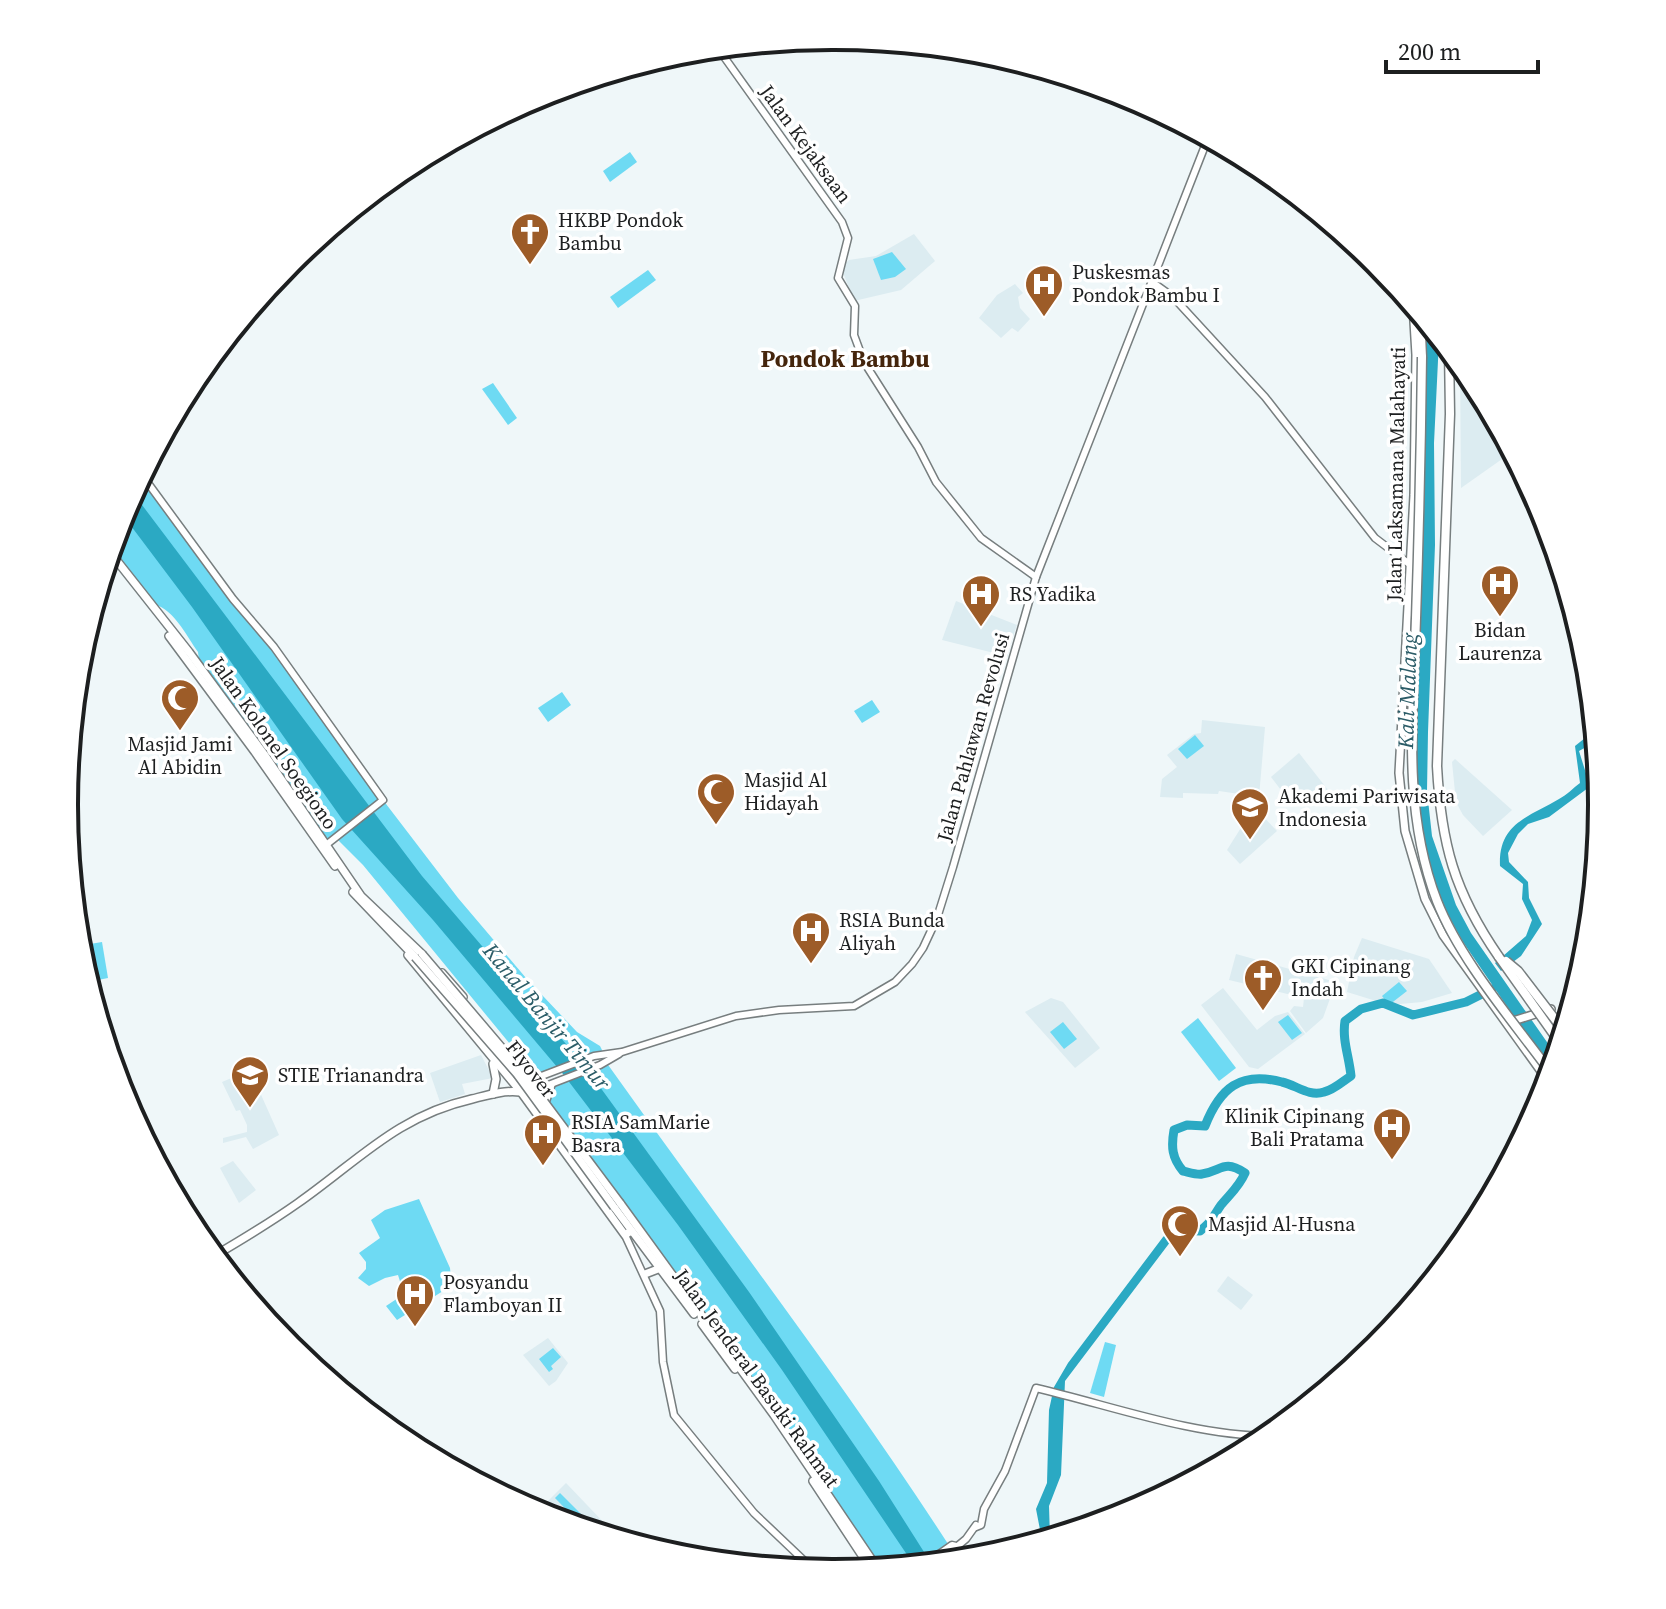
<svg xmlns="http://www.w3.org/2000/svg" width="1666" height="1609" font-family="'Source Serif 4',serif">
<rect width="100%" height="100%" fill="#eff7f9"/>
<!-- built -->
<g fill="#dcecf1">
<polygon points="914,234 935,261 901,290 854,301 841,267 849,260 876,256"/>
<polygon points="1015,284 1023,293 1018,297 1020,308 1030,319 1018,332 1012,328 1001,338 979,318 997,295"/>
<polygon points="1460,363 1472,378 1512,452 1461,488"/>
<polygon points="956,601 1017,625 1007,654 1010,657 942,640"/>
<polygon points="1202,720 1265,727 1259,797 1219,791 1218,794 1183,793 1183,798 1160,797 1162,779 1177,767 1167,755 1194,734 1201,733"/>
<polygon points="1299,753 1328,790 1307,806 1291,803 1271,777"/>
<polygon points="1455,759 1512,810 1483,836 1463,815 1456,802 1452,762"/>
<polygon points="1254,807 1277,831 1240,864 1227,850"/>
<polygon points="1362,938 1429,959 1452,993 1422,1002 1389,1005 1347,992 1354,957"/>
<polygon points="1236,954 1336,982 1323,1018 1306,1033 1290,1011 1294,1006 1303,1007 1304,998 1229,980"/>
<polygon points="1223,988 1257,1030 1275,1016 1288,1012 1305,1034 1258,1069 1249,1067 1201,1005"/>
<polygon points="1051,998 1063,1002 1100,1048 1075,1068 1025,1012"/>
<polygon points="481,1055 493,1078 462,1084 465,1094 440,1102 430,1073"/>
<polygon points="250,1070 279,1135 253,1149 246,1137 223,1143 223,1138 247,1132 247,1125 240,1110 236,1111 222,1082"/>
<polygon points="233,1161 256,1190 239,1203 220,1168"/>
<polygon points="1228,1276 1253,1295 1241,1310 1217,1291"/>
<polygon points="548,1338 568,1363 556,1381 549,1386 523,1355"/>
<polygon points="566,1483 608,1527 599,1533 561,1521 544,1505"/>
</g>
<!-- green -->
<g fill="#6edaf3">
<polygon points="630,152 637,162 610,182 603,171"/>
<polygon points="892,252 906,269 895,277 881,280 873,259"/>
<polygon points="648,270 656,280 618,308 610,297"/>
<polygon points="493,383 517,418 508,425 482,389"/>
<path d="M 142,475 L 233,599 L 274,647 L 383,800 L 458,898 L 526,978 L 577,1032 L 600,1046 L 604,1054 L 541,1077 L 528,1066 L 363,865 L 336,838 L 326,845 L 199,660 L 198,652 C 187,637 171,603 149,604 L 110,552 L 123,510 Z"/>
<polygon points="562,692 571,705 548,722 538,708"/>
<polygon points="872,700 880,712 862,723 854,711"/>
<polygon points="1195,735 1204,746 1187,759 1178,749"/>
<polygon points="102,942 108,978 88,982 78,946"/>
<polygon points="1399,982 1407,991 1389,1005 1382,996"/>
<polygon points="1288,1015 1302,1033 1292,1040 1278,1022"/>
<polygon points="1198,1018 1236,1068 1219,1081 1181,1032"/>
<polygon points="1063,1022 1077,1039 1064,1049 1050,1032"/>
<path d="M 606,1062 C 721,1224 842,1380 950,1547 L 924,1564 L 878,1569 L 546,1100 L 548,1086 Z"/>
<polygon points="419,1199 450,1268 451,1278 443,1282 443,1291 397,1320 386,1306 404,1294 398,1275 385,1278 369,1286 358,1278 366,1269 366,1262 359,1253 380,1238 371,1220 385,1210"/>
<polygon points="1105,1342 1116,1345 1104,1397 1090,1393"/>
<polygon points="553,1348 561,1357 551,1366 553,1369 549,1372 539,1359"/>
<polygon points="560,1493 590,1523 584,1528 555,1498"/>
</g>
<!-- water -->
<g fill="#2ba9c3">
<polygon points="1423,318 1439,340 1434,443 1435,545 1428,732 1427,791 1432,836 1456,905 1471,933 1556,1055 1551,1071 1463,942 1443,906 1436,890 1418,823 1415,742 1420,629"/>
<polygon points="133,493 422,876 584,1065 749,1292 879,1481 931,1563 914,1565 782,1370 678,1225 563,1074 433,920 342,819 192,607 122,514"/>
<path d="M 1585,738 L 1595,742 L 1596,753 L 1588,746 L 1579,751 L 1589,783 L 1588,788 L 1549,817 L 1528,824 L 1518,834 L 1508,853 L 1509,862 L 1528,882 L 1529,898 L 1542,924 L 1521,956 L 1501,971 L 1495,963 L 1526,936 L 1532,920 L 1522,899 L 1523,884 L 1500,866 C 1498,823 1529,817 1559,799 C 1567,795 1573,788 1580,783 L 1575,746 Z"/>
<polygon points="1175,1225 1177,1233 1065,1381 1061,1475 1049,1506 1050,1538 1042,1540 1036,1509 1047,1483 1049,1410 1054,1387 1068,1363 1163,1237"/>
</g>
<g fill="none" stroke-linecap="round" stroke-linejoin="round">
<!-- river -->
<path stroke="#2ba9c3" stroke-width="9" d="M 1169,1237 L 1175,1230 L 1200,1231 C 1213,1220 1212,1218 1221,1205 C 1230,1194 1239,1187 1245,1173 C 1223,1159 1222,1171 1202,1174 C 1197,1175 1188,1172 1183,1171 C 1172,1158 1171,1147 1174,1130 L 1187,1125 L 1205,1126 C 1220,1088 1240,1071 1282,1082 C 1296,1085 1309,1097 1324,1092 C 1334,1090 1343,1081 1351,1076 C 1349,1056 1342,1040 1345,1021 L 1361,1009 L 1383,1003 L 1413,1015 L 1466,1002 L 1492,989"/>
<defs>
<g id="secondary">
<polyline points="717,47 842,222 848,238 838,278 855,306 854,335 864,362 918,447 936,482 981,538 1036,577"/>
<polyline points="1152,282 1173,297 1265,397 1375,538 1412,566"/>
<polyline points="142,475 233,599 274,647 383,800 326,845"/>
<polyline points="531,1080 594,1056 622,1052 736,1016 779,1010 854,1006 895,982 912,964 923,948 937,918 953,867 1036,577 1208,138"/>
<polyline points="538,1089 600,1065 619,1054"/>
<polyline points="625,1235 660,1311 663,1362 674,1415 754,1513 815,1571"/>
<path d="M 976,1527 L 981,1525 L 984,1509 L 1005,1471 L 1036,1388 C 1109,1405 1194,1436 1269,1436"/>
<polyline points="937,1563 966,1539 976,1525"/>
<polyline points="925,1564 952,1545 956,1546"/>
</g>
<g id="primary">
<polyline points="1413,305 1416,355 1414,495 1399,773 1405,831 1425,899 1443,935 1548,1081"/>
<polyline points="110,552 189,652 264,754 361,896 422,954"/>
<polyline points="169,636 255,752 335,866"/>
<polyline points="353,892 415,957"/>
<polyline points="408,955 521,1092 625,1235 631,1231"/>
<polyline points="442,973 463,997"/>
<polyline points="1510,1022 1551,1009"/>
<polyline points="493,1094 496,1079 493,1064"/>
<polyline points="546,1100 551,1085"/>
<polyline points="620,1203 774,1415 878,1569"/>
<polyline points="614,1207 694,1314"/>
<path d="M 214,1256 C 243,1239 271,1222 298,1203 C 358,1161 397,1116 472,1099 C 488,1095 504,1090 520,1092"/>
<polyline points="645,1274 658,1269"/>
<polyline points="702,1324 735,1369"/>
<polyline points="813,1481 871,1569"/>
</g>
<g id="highway">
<polyline points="1420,314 1422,357"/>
<path d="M 1449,349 L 1450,414 L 1437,766 C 1441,843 1454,892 1499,957"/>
</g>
</defs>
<!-- secondary casing -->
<use href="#secondary" stroke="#777e7f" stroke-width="9"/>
<!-- primary casing -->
<use href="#primary" stroke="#777e7f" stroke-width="10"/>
<!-- highway casing -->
<use href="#highway" stroke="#777e7f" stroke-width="11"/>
<!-- secondary -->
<use href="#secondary" stroke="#fff" stroke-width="6"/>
<!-- primary -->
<use href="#primary" stroke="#fff" stroke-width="7"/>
<!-- highway -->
<use href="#highway" stroke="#fff" stroke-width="8"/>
<defs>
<g id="primary-bridge">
<polyline points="422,954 519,1068 620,1203"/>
<polyline points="415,957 517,1074 614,1207"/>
</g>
<g id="highway-bridge">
<path d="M 1422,357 C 1421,444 1419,531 1416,618 C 1413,713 1402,810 1437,901 C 1460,960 1513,1021 1551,1073"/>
<polyline points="1499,957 1560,1043"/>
<polyline points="1506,961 1518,971 1564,1031"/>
</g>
</defs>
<!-- primary-bridge casing -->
<use href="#primary-bridge" stroke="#777e7f" stroke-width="10" stroke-linecap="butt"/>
<!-- highway-bridge casing -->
<use href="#highway-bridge" stroke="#777e7f" stroke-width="11" stroke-linecap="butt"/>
<!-- primary-bridge -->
<use href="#primary-bridge" stroke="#fff" stroke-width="7"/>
<!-- highway-bridge -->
<use href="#highway-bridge" stroke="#fff" stroke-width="8"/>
</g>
<!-- icons -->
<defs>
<symbol id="church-pin" viewBox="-11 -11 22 30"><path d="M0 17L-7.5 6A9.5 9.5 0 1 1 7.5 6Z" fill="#9d5c28" stroke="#fff"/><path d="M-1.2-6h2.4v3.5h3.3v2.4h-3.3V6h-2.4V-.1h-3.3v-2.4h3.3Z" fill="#fff"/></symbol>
<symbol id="hospital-pin" viewBox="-11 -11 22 30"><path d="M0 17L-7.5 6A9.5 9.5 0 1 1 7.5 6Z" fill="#9d5c28" stroke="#fff"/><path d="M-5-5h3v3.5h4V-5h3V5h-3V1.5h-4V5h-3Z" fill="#fff"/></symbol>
<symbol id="mosque-pin" viewBox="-11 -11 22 30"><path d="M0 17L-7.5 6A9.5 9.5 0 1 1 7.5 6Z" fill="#9d5c28" stroke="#fff"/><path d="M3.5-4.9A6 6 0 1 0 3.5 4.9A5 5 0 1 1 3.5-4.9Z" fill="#fff"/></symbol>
<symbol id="university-pin" viewBox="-11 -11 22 30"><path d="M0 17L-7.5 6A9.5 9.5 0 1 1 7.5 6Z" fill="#9d5c28" stroke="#fff"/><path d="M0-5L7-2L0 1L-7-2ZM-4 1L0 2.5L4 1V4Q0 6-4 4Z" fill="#fff"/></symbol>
</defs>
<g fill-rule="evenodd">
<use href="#church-pin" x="508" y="210" width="44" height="60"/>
<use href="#hospital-pin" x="1022" y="262" width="44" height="60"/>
<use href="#hospital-pin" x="1478" y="562" width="44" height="60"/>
<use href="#hospital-pin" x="959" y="572" width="44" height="60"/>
<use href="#mosque-pin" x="158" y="676" width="44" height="60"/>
<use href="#mosque-pin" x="694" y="770" width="44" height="60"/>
<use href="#university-pin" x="1228" y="785" width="44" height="60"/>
<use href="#hospital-pin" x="789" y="909" width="44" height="60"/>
<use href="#church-pin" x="1241" y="956" width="44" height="60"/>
<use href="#university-pin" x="228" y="1053" width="44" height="60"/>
<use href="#hospital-pin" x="1370" y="1105" width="44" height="60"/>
<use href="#hospital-pin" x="521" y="1111" width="44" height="60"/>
<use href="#mosque-pin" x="1158" y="1202" width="44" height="60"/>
<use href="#hospital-pin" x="393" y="1272" width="44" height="60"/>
</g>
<g text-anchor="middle" stroke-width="7" stroke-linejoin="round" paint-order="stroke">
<!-- street labels -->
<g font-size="20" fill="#1d1f20" stroke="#fff">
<text transform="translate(806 144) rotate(54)" y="7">Jalan Kejaksaan</text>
<text transform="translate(1396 474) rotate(-89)" y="7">Jalan Laksamana Malahayati</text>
<text transform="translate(973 737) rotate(-74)" y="7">Jalan Pahlawan Revolusi</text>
<text transform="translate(274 743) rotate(55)" y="7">Jalan Kolonel Soegiono</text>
<text transform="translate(531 1069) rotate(52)" y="7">Flyover</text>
<text transform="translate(757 1378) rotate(54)" y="7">Jalan Jenderal Basuki Rahmat</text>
</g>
<!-- poi labels -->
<g font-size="20" fill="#1d1f20" stroke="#fff" text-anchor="start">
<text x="558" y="227">HKBP Pondok<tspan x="558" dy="23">Bambu</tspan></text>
<text x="1072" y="279">Puskesmas<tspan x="1072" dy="23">Pondok Bambu I</tspan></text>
<text x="1009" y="601">RS Yadika</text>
<text x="1500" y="637" text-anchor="middle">Bidan<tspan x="1500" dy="23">Laurenza</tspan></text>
<text x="180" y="751" text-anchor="middle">Masjid Jami<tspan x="180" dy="23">Al Abidin</tspan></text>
<text x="744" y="787">Masjid Al<tspan x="744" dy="23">Hidayah</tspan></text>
<text x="1278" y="803">Akademi Pariwisata<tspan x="1278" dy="23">Indonesia</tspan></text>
<text x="839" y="927">RSIA Bunda<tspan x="839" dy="23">Aliyah</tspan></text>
<text x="1291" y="973">GKI Cipinang<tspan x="1291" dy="23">Indah</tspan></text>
<text x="278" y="1082">STIE Trianandra</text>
<text x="1364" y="1123" text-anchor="end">Klinik Cipinang<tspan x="1364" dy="23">Bali Pratama</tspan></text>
<text x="571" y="1129">RSIA SamMarie<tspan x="571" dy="23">Basra</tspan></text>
<text x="1208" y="1231">Masjid Al-Husna</text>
<text x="443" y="1289">Posyandu<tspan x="443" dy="23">Flamboyan II</tspan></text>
</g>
<!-- water labels -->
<g font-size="22" font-style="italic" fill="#2c5d68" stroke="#fff">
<text transform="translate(1407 691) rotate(-88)" y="8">Kali Malang</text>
<text transform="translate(547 1016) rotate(50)" y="8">Kanal Banjir Timur</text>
</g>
<!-- quarter labels -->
<g font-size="24" font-weight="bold" fill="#45250c" stroke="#fff">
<text x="845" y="367">Pondok Bambu</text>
</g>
</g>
<!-- crop -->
<path d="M0 0H1666V1609H0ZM832 50H834A754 754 0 0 1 1588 804V805A754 754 0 0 1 834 1559H832A754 754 0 0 1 78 805V804A754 754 0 0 1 832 50Z" fill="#fff" fill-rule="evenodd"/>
<path fill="none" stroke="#1d1f20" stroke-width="4" d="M832 50H834A754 754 0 0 1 1588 804V805A754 754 0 0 1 834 1559H832A754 754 0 0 1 78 805V804A754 754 0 0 1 832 50Z"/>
<!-- scale -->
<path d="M1386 60v12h152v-12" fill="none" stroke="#1d1f20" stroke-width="4"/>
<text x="1398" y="60" font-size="24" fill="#1d1f20" stroke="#ffffff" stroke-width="6" paint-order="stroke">200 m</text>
</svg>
